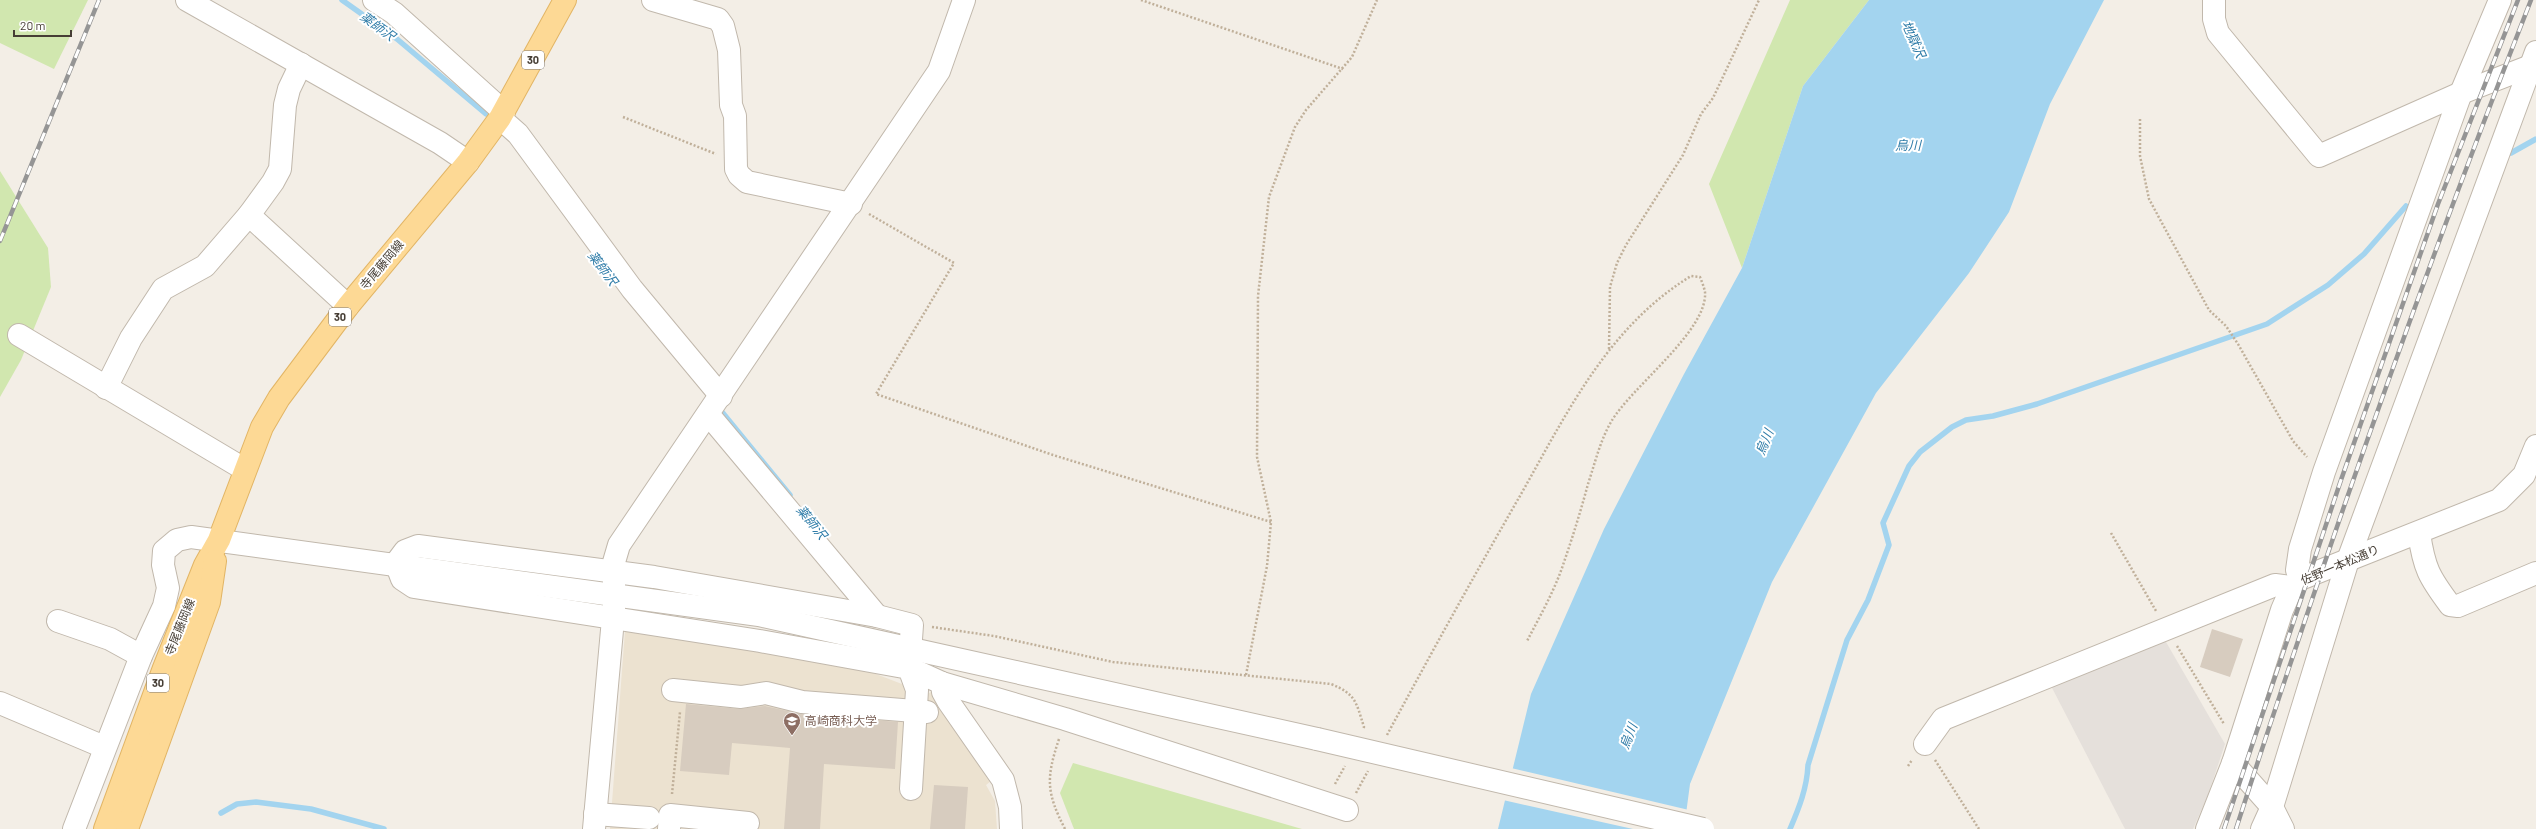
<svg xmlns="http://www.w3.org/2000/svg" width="2536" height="829" font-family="Barlow,'Noto Sans JP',sans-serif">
<rect width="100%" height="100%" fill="#f3eee6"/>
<!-- industrial -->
<polygon fill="#e5e0db" points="2160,636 2166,642 2225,744 2208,795 2193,829 2125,829 2049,682"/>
<!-- education -->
<polygon fill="#ece2d0" points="625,631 829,656 928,694 935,689 995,778 986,785 995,801 997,829 610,829"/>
<!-- green -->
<g fill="#d1e7af">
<polygon points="0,0 88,0 54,69 0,43"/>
<polygon points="1790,0 1869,0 1803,86 1742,268 1709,184"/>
<polygon points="0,171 48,248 51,287 21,360 0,397"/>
<polygon points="1073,763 1302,829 1074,829 1060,793"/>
</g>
<!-- water -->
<polygon fill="#a3d4ef" points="1869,0 2104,0 2050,104 2009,212 1969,273 1876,393 1772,582 1690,784 1684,829 1498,829 1531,694 1604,529 1684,374 1742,268 1803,86"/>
<!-- pier -->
<polygon fill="#f3eee6" points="1511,768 1689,810 1686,829 1633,829 1503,800"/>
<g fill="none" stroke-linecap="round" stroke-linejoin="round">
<!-- stream -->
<g stroke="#a3d4ef" stroke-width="5.5">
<polyline points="342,0 397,39 486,114"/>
<polyline points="2511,153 2536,139"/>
<polyline points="722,412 790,495"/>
<polyline points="221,813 237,804 256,802 311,809 384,829"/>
<path d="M 1790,829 C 1799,808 1807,788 1808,765 L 1847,640 L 1868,600 L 1889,545 L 1883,523 L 1909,466 L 1920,452 L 1952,427 L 1966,420 L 1993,416 L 2037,404 L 2267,324 L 2328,285 L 2364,254 L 2406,206"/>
</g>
</g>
<!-- building -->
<g fill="#d7ccbf">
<polygon points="2212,629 2243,639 2230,677 2200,667"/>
<polygon points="686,704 740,709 765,706 801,714 898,722 895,769 824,764 820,829 784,829 790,748 732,743 729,775 680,771"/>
<polygon points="934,785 968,787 965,829 930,829"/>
</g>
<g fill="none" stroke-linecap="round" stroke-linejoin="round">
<defs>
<g id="minor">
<polyline points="187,0 440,143 468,162"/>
<polyline points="374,0 394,13 504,112"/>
<polyline points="653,0 718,19 723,26 729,50 731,105 735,116 736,169 739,175 747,182 851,204"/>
<polyline points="2214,0 2214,19 2218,33 2319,156 2461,93 2536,64"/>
<polyline points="500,118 518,134 632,289 721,396"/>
<polyline points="249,215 348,306"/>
<polyline points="19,335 244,469"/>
<polyline points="106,388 131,338 163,289 205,266 249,215 273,182 280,169 285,105 289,89 301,64"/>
<polyline points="708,414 877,616"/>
<path d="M 2419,533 C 2424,568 2429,577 2450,605 L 2458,606 L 2536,573"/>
<polyline points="2300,579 2297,570 2300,549 2324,472 2461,93 2500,0"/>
<polyline points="58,621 110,639 141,656"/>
<polyline points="942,683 943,692 948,701 1003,780 1010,807 1011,829"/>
<polyline points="673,690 741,697 766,693 802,702 927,712"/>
<polyline points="0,703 104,747"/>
<polyline points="1925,744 1943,719 2275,585 2292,587"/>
<polyline points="2233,763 2272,807 2283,829"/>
<polyline points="911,789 917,690 909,668 912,625 877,616 654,577 418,546 405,551 396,563 402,579 414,587 760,641 909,668 942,683 1065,719 1347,810"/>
<polyline points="595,814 649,818"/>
<polyline points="74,829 141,656 164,606 168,588 163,565 164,551 177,540 191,537 759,615 1317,739"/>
<polyline points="594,829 614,608 614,562 619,545 939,71 964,0"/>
<polyline points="669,829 670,815 748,823"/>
<polyline points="2207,829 2233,763 2282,610 2292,587 2300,579 2499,500 2524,475 2536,446"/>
<polyline points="2262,829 2272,807 2348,560 2536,52"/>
</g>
<g id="major">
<polyline points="105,829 164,668 205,565 219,540 262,427 279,398 348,306 468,162 500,118 565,0"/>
<polyline points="127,829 209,602 215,561"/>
</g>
</defs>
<!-- minor casing -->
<use href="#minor" stroke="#c1b8ac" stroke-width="24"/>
<!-- major casing -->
<use href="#major" stroke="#e2b565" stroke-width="24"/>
<!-- path -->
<g stroke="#c0b09a" stroke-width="2.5" stroke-dasharray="2 2" stroke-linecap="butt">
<polyline points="1141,0 1343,69"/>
<polyline points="623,117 716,154"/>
<polyline points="2140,119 2140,156 2149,199 2209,310 2226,326 2238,344 2293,441 2307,457"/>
<polyline points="869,214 954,263 876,394 1053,455 1271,522"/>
<polyline points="1609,349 1610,287 1617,263 1626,245 1683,155 1701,114 1713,98 1759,0"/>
<polyline points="2111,533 2156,611"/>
<path d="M 932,627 L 994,636 L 1113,662 L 1331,684 C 1356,694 1356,702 1364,727 L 1363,729"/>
<polyline points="2177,646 2224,724"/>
<polyline points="1246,675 1267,566 1271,522 1257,457 1258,296 1269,197 1295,127 1306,110 1352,57 1377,0"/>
<path d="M 1387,735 C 1428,659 1470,583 1513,508 C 1563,422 1603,330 1691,276 L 1700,277 C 1702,282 1704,287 1705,292 C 1708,331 1631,387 1611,422 C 1600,441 1595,463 1588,484 C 1581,510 1573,536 1564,562 C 1555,590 1540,616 1527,641"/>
<path d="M 1059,739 C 1046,778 1046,792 1065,829"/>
<polyline points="1935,760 1979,829"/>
<polyline points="1908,766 1912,760"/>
<polyline points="1335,784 1345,766"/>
<polyline points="1356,793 1368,771"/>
<polyline points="672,794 680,712"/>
</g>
<!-- minor -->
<use href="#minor" stroke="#fff" stroke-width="22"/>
<!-- major -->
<use href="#major" stroke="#fdd995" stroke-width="22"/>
<defs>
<g id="rail">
<polyline points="0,241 99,0"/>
<polyline points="2224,829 2341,480 2438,204 2518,0"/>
<path d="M 2236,829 C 2326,550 2424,273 2531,0"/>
</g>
</defs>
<!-- rail casing -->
<use href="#rail" stroke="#959595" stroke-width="4.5"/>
<!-- rail -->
<use href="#rail" stroke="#fff" stroke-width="3" stroke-dasharray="9" stroke-linecap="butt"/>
<defs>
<polyline id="minor-bridge" points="1317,739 1703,829"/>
</defs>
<!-- minor-bridge casing -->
<use href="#minor-bridge" stroke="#c1b8ac" stroke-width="24" stroke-linecap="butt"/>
<!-- minor-bridge -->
<use href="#minor-bridge" stroke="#fff" stroke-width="22"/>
</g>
<!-- icons -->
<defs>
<symbol id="university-pin" viewBox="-11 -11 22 30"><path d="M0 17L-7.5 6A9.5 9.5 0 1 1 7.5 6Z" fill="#8d6e63" stroke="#fff"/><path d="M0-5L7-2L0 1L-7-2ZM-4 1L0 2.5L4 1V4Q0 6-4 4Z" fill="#fff"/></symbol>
</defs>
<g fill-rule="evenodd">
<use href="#university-pin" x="782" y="711" width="20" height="27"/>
</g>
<g text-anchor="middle" stroke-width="4" stroke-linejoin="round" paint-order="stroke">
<!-- shield labels -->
<g fill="#fff" stroke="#7e7872" stroke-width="1">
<rect x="522" y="51" width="22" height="18" rx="3"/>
<rect x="329" y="308" width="22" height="18" rx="3"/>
<rect x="147" y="674" width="22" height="18" rx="3"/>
</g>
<g font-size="11" font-weight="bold" fill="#463e35">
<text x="533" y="64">30</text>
<text x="340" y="321">30</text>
<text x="158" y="687">30</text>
</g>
<!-- street labels -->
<g font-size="12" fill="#463e35" stroke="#fff">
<text transform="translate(382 265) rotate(-50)" y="4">寺尾藤岡線</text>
<text transform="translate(2340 565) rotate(-23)" y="4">佐野一本松通り</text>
<text transform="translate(180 627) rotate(-68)" y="4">寺尾藤岡線</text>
</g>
<!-- education labels -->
<g font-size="12" fill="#785e54" stroke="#fff" text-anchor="start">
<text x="805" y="725">高崎商科大学</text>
</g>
<!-- water labels -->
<g font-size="13" font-style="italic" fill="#2e7ca8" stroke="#fff">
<text transform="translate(378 26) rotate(36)" y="5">薬師沢</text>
<text transform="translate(1914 39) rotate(66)" y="5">地獄沢</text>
<text x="1908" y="150">烏川</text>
<text transform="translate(603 268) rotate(53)" y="5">薬師沢</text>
<text transform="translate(1764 442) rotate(-68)" y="5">烏川</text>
<text transform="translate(812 522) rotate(51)" y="5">薬師沢</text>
<text transform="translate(1628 736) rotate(-69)" y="5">烏川</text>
</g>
</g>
<!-- scale -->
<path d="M14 30v6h57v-6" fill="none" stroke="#463e35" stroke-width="2"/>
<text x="20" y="30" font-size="12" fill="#463e35" stroke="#ffffff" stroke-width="3" paint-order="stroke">20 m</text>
</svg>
